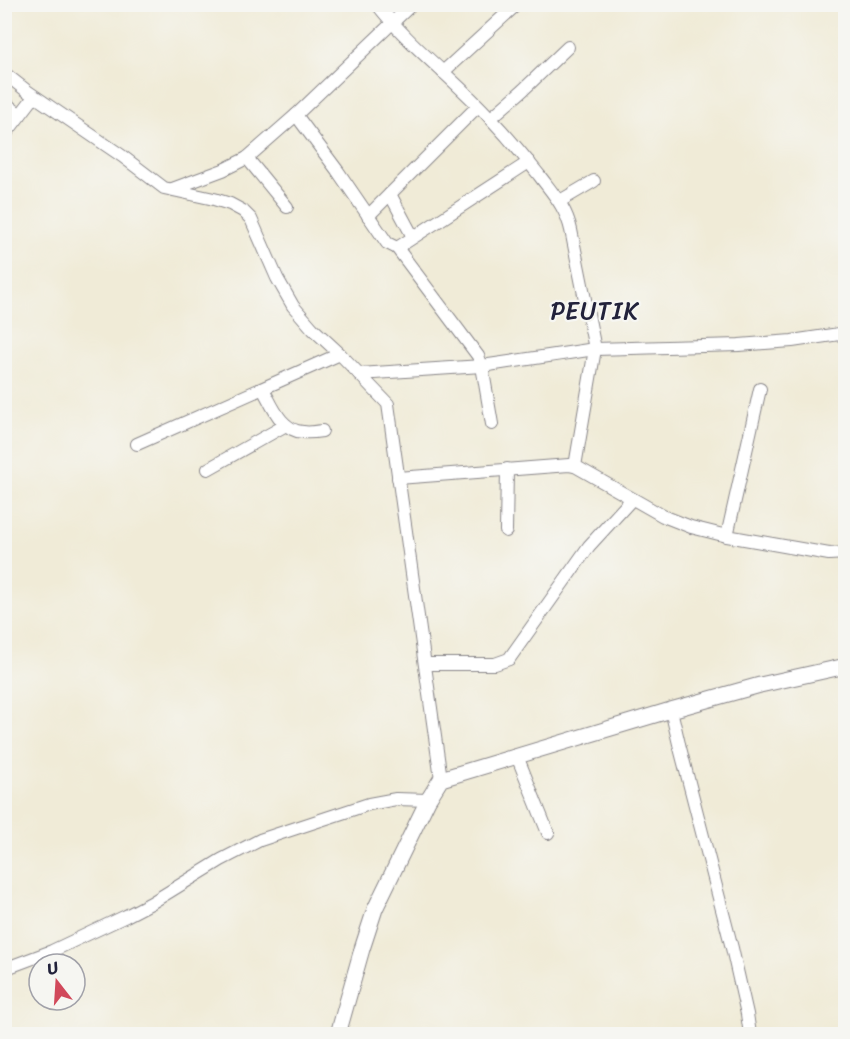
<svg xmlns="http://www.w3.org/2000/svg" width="850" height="1039" font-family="Sriracha,sans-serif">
<rect width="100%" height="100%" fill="#f6f6f2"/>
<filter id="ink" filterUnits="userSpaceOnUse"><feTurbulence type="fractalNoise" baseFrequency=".0167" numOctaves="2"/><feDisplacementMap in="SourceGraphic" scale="12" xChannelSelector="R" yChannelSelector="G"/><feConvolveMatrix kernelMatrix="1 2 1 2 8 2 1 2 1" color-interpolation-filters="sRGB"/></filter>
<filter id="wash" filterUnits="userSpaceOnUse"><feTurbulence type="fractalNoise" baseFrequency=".008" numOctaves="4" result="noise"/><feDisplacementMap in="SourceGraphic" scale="24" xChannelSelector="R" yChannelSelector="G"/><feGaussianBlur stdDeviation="1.35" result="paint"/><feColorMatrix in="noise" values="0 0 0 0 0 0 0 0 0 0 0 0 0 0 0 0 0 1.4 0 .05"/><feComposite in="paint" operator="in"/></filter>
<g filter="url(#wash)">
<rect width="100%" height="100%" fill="#f0ebd7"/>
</g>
<g filter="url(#ink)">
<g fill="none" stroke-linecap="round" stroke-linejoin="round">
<defs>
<g id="minor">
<path d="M 377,4 C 410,47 455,79 491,119 C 508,137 524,156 539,175 C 553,194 566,207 571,230 L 595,349 L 575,466"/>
<polyline points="443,72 517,4"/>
<polyline points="4,73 27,91 122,156 164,188 214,199 230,204 243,211 251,219 277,278 293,306 313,329 340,354 388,404 441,779"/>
<polyline points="4,102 20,115"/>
<polyline points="296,115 337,170 387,243 397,248"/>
<polyline points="491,118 523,90 568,47"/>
<polyline points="4,136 34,97"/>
<polyline points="247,158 287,207"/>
<polyline points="172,189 223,170 247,158 296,115 412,4"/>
<polyline points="390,194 413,237"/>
<polyline points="560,201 594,181"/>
<polyline points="368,216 478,106"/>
<polyline points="359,374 482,366 595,349 739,345 792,341 846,333"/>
<path d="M 263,389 C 272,405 281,431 303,432 C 309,433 316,432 322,431"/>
<polyline points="492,424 482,366 478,356 397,248 529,162"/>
<polyline points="137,444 340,354"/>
<polyline points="208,469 286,425"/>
<polyline points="398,478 569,465 575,466 663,516 691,527 727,536 829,554 846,553"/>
<polyline points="506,531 507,469"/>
<polyline points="727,536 760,389"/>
<polyline points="426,664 495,664 509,659 589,546 632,499"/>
<polyline points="671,710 679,744 732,948 747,1014 750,1034"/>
<polyline points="517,756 548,833"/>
<polyline points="4,969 52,951 126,916 151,903 221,860 260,840 369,804 396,799 428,800"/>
</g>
<polyline id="tertiary" points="338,1034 362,949 375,909 428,800 441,779 671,710 760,685 846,666"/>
</defs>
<!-- minor casing -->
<use href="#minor" stroke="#898689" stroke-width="14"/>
<!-- tertiary casing -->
<use href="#tertiary" stroke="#898689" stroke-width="17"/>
<!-- minor -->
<use href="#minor" stroke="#fff" stroke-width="12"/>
<!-- tertiary -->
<use href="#tertiary" stroke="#fff" stroke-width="15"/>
</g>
</g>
<g text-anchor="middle" stroke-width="4.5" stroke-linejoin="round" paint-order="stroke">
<!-- quarter labels -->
<g font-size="24" letter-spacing="1.5" fill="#22223b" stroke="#f6f6f2">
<text x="595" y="319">PEUTIK</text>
</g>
</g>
<!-- margin -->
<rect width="850" height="1039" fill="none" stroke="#f6f6f2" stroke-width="24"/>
<!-- north arrow -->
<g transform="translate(57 982) rotate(343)"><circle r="28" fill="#f6f6f2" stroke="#a1a1a9" stroke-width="1.5"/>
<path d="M0-4.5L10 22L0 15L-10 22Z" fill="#d1495b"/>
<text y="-9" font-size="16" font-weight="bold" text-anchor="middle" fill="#22223b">U</text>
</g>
</svg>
